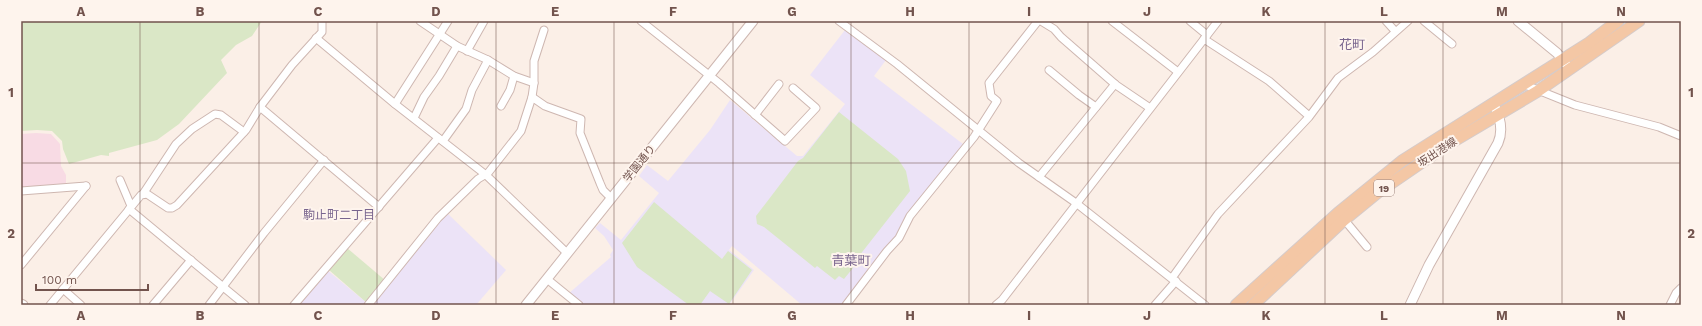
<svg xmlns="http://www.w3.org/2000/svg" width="1702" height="326" font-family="'Work Sans','Noto Sans JP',sans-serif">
<rect width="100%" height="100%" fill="#fbefe7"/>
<!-- education -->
<g fill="#ece3f7">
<polygon points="845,30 886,60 874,76 963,144 910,210 901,225 897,237 842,305 802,305 732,246 729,250 754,270 729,305 584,305 568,294 611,257 610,255 613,250 604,236 595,228 600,223 621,240 659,193 639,176 647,165 668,181 710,130 730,100 797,156 803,156 845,104 810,75"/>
<polygon points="446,212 506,270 476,305 369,305"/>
<polygon points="327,270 367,303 366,305 302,305 300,303"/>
</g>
<!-- medical -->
<polygon fill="#f8dbe4" points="36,133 51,134 60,144 61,166 66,175 66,185 21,193 21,134"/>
<!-- green -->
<g fill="#dae7c6">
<polygon points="21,21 262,21 252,36 236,45 221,60 227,73 179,124 157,140 109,153 109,156 101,155 69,164 63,149 62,141 52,131 37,130 21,131"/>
<polygon points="839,112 898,159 906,171 910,191 852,265 853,268 844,279 839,276 835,280 817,266 815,268 764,227 757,224 756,216 798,161 803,158"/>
<polygon points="654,202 722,259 728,251 752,270 729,304 710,291 700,305 689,305 637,267 622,243"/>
<polygon points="347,248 386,281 367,303 329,270"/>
</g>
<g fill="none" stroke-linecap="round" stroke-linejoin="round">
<defs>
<g id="minor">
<polyline points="420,21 457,46 488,60 514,76 534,83"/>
<polyline points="641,21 719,83 785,141 816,108 793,88"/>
<polyline points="839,21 897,64 1019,163 1076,203 1205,305"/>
<polyline points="1041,21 1054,29 1061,37 1116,85 1150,108"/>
<polyline points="1112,21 1178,72"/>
<polyline points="1190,21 1207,35"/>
<polyline points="1386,21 1395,31"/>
<polyline points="1424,21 1452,44"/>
<polyline points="316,38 395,104 486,175 567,253"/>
<polyline points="1204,39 1269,81 1309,116"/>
<polyline points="467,51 484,21"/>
<polyline points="1049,70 1079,95 1096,107"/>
<polyline points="1523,84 1575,105 1659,127 1681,136"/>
<polyline points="532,97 545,106 581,119 580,133 600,183 603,190 611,198"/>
<polyline points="395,104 448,21"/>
<polyline points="501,106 510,90 514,76"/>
<polyline points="260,107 379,207"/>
<polyline points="755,115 779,84"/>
<polyline points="414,118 424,97 439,76 457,46"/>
<polyline points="443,141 466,109 472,90 488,60"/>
<polyline points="1039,177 1115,84"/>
<polyline points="120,180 131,206"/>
<polyline points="21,191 86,186"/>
<polyline points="143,194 176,144 192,129 215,114 221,115 244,132"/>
<polyline points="129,209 245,305"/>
<polyline points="1342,217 1367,247"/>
<polyline points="21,265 86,186"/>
<polyline points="1172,278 1218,214 1309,117 1338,78 1373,52 1408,21"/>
<polyline points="547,279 579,305"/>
<polyline points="63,289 81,305"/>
<polyline points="50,305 141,195 147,194 168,208 172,208 177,205 246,130 260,107 292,65 322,32 322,21"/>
<polyline points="153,305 191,260"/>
<polyline points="209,305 264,233 324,160"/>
<polyline points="294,305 438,138"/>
<polyline points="368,305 438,218 478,179 488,173 521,131 532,97 534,83 534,61 544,30"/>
<polyline points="846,305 887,251 899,238 910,216 974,137 997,101 991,96 989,83 1038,21"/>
<polyline points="996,305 1002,300 1218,21"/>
<polyline points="1155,305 1176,281"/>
<polyline points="1670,305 1676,293 1681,288"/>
</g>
<g id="tertiary">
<polyline points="1518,21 1557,53 1566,64"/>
<polyline points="21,304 23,305"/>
<polyline points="526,305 753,21"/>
<path d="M 1410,305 L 1429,265 L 1498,143 C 1504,129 1500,116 1493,103"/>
</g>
<g id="primary">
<polyline points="1236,305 1338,213 1402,161 1589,43 1618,21"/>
<polyline points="1253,305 1344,220 1377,193 1447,145 1538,91 1639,21"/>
</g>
</defs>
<!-- minor casing -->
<use href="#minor" stroke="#ceb7b1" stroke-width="9"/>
<!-- tertiary casing -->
<use href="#tertiary" stroke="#ceb7b1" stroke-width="11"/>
<!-- primary casing -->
<use href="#primary" stroke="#d5cbca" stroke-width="13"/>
<!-- minor -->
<use href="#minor" stroke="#fff" stroke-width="7"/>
<!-- tertiary -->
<use href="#tertiary" stroke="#fff" stroke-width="9"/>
<!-- primary -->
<use href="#primary" stroke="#f4c7a5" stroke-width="11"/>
</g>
<!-- grid -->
<path fill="none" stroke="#72534d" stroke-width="1" stroke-opacity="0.55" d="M 140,21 L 140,305M 259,21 L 259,305M 377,21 L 377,305M 496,21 L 496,305M 614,21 L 614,305M 733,21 L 733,305M 851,21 L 851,305M 969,21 L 969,305M 1088,21 L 1088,305M 1206,21 L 1206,305M 1325,21 L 1325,305M 1443,21 L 1443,305M 1562,21 L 1562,305M 21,163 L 1681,163"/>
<g text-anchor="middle" stroke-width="4" stroke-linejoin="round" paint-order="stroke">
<!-- shield labels -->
<rect fill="#fef4ed" stroke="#9c837d" stroke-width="1" x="1374" y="180" width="20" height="16" rx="3"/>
<g font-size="10" font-weight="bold" fill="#72534d">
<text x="1384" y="192">19</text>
</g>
<!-- street labels -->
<g font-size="11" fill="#72534d" stroke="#fef4ed">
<text transform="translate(1437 152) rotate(-33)" y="4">坂出港線</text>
<text transform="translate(639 163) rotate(-51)" y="4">学園通り</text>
</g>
<!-- neighbourhood labels -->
<g font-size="12" fill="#79658e" stroke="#fef4ed">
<text x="339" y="219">駒止町二丁目</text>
</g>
<!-- quarter labels -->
<g font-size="13" fill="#79658e" stroke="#fef4ed">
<text x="1352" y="49">花町</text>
<text x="851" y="265">青葉町</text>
</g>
</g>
<!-- border -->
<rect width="1702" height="326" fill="none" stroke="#fef4ed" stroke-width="44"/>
<!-- scale -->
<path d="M36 284v6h112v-6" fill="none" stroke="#72534d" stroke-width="2"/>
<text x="42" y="284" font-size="12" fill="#72534d" stroke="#fef4ed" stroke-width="3" paint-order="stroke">100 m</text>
<rect x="22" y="22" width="1658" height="282" fill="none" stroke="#72534d" stroke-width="1.5"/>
<g font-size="13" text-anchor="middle" font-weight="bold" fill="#72534d">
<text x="81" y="16">A</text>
<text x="200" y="16">B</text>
<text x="318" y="16">C</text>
<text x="436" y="16">D</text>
<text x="555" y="16">E</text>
<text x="673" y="16">F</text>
<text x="792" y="16">G</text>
<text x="910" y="16">H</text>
<text x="1029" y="16">I</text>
<text x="1147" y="16">J</text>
<text x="1266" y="16">K</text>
<text x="1384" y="16">L</text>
<text x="1502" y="16">M</text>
<text x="1621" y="16">N</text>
<text x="11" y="97">1</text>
<text x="1691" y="97">1</text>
<text x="11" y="238">2</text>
<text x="1691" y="238">2</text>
<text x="81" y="320">A</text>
<text x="200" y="320">B</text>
<text x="318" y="320">C</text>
<text x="436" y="320">D</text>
<text x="555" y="320">E</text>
<text x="673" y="320">F</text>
<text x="792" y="320">G</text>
<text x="910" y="320">H</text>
<text x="1029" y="320">I</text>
<text x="1147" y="320">J</text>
<text x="1266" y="320">K</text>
<text x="1384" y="320">L</text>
<text x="1502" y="320">M</text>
<text x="1621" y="320">N</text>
</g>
</svg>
